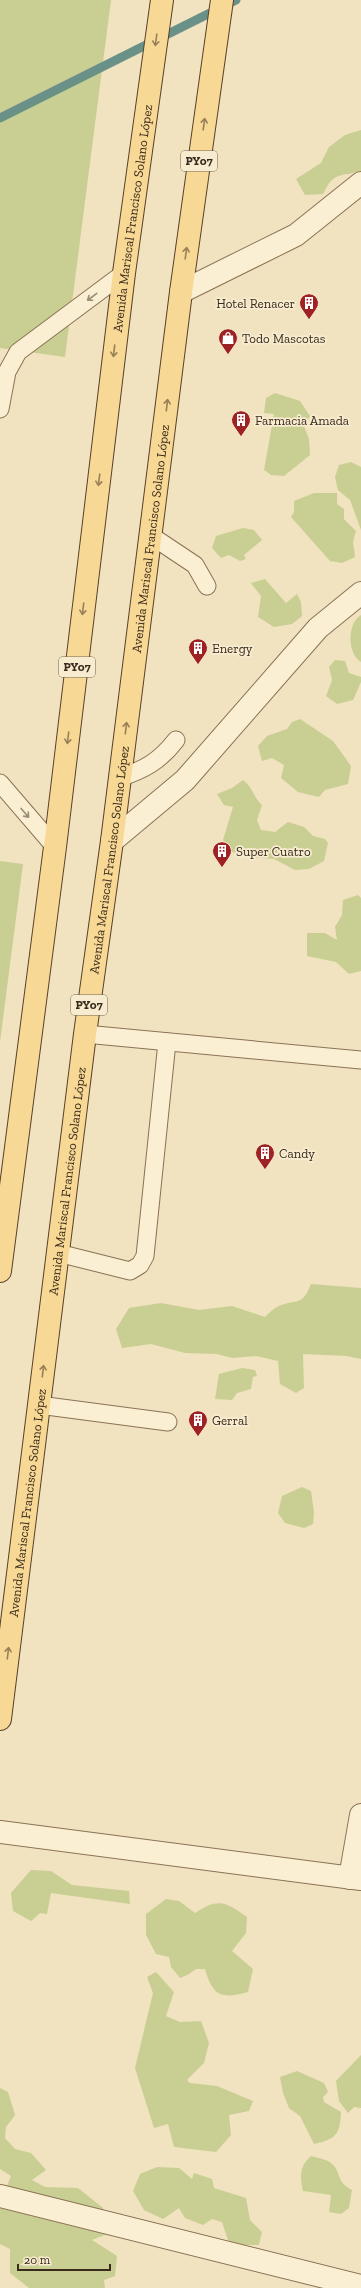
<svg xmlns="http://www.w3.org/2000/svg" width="361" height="2288" font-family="'Zilla Slab',serif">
<rect width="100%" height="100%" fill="#f1e2c0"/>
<!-- green -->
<g fill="#c9cf93">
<polygon points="0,0 111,0 65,357 0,348"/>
<path d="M 361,130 L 361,171 C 340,177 334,171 323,194 L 305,195 L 296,179 L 321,163 L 329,147 L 345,135 Z"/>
<polygon points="275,393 300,401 310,416 304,426 309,439 310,455 284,476 271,475 264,470 274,414 264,413 266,398"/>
<polygon points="351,462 361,467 361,530 350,500 338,490 335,477 339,465"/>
<polygon points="314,493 337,493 337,504 344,509 344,519 356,531 353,542 355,557 342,563 330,561 291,517 294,512 294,501"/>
<polygon points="243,528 254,530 262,540 244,555 246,559 240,561 229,555 221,558 212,548 216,536"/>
<polygon points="265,579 286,603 297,594 301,602 302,616 292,624 274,627 258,617 261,596 251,583"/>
<path d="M 361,615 L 361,662 C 347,654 347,623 361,615 Z"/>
<polygon points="335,660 345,661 349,673 361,677 361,682 353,700 337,704 326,696 332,680 329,667"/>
<polygon points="300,719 333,741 351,766 348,784 325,790 319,797 298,792 281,778 284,765 272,758 262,761 258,746 267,736 287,729 292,722"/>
<path d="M 243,780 C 253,787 253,797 262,805 L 257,820 L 261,830 L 275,832 L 288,822 L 304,827 L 313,836 L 325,839 L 328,843 L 324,861 L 309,869 L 295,870 L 274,859 L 245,857 L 228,850 L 223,840 L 233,807 L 224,805 L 217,794 L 232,788 Z"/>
<polygon points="0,861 23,864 0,1042"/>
<polygon points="358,895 361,898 361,971 349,974 336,962 307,956 307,933 325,933 337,940 335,927 342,915 343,900"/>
<path d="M 311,1284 L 361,1288 L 361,1359 L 347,1356 L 303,1354 L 304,1388 L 296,1393 L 280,1384 L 278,1361 L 256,1356 L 232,1358 L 217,1354 L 185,1353 L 151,1344 L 122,1348 L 116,1329 L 129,1308 L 161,1303 L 199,1310 L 232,1306 L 265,1317 C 268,1314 273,1309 277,1307 C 295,1298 302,1308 311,1284 Z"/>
<polygon points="242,1368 255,1370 257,1376 253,1377 251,1389 237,1393 232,1400 215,1399 219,1374"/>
<polygon points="302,1487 311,1491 314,1513 313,1524 304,1528 285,1523 278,1513 282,1496"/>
<polygon points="31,1870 51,1871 72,1885 129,1891 130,1904 51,1893 47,1914 40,1913 31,1921 13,1911 11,1893"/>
<path d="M 166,1899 L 179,1901 L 195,1913 C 219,1897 226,1902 247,1917 L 246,1933 L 232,1951 L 253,1969 L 248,1992 C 222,1999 213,1997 205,1969 L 196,1969 L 189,1974 L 180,1978 L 171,1967 L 169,1957 L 156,1954 L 146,1935 L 146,1914 Z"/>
<polygon points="156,1972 174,1992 166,2016 180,2022 201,2021 209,2043 204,2063 187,2080 190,2083 217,2086 253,2101 249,2111 229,2115 231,2135 216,2152 174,2147 168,2124 154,2128 135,2068 153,1993 147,1977"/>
<polygon points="361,2055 361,2108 354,2107 348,2113 339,2101 336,2081"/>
<path d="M 297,2071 L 324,2083 L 328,2092 L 323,2097 L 324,2102 L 341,2112 C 340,2135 336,2139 314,2144 L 300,2116 L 289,2108 L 283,2093 L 280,2077 Z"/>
<polygon points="0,2088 8,2092 15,2115 6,2127 5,2138 15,2149 31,2153 46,2170 32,2180 45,2187 78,2188 103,2208 110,2233 92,2240 117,2256 115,2276 104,2280 105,2288 29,2288 10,2273 10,2249 0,2244 0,2184 7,2186 11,2176 0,2169"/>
<path d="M 311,2156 C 318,2158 329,2159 334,2166 C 342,2177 337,2182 352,2190 L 349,2208 L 341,2214 L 329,2212 L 331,2195 L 303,2191 C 300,2176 299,2167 311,2156 Z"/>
<polygon points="157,2167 179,2168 192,2179 194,2173 212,2179 214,2188 246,2198 250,2220 262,2232 259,2245 238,2245 228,2240 222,2222 212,2219 203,2225 185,2218 179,2208 163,2219 144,2210 133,2191 140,2174"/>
</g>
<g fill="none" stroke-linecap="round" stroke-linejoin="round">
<!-- stream -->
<polyline stroke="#699187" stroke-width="9" points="0,118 236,0"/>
<defs>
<g id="service">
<polyline points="0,409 7,372 18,352 124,273"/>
<polyline points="150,535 195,565 207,586"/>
<path d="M 119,778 C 144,770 160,761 176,740"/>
<polyline points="0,783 55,847"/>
<polyline points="85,1034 361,1060"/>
<polyline points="58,1253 130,1271 140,1265 145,1256 167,1042"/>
<polyline points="39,1405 168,1422"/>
</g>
<g id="minor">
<polyline points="181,292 296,235 361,183"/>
<polyline points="112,841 185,780 318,628 361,593"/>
<polyline points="0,1832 361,1879"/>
<polyline points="350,1878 361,1815"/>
<polyline points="0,2196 361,2286"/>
</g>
<g id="primary">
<path id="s1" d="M 0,1271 L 55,847 L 124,273 L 162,0"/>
<path id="s2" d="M 0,1719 L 85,1034 L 112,841 L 181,292 L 222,0"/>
</g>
</defs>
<!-- service casing -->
<use href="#service" stroke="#8b7256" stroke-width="19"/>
<!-- minor casing -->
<use href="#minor" stroke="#8b7256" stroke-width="24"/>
<!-- primary casing -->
<use href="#primary" stroke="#58402b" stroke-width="24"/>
<!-- service -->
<use href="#service" stroke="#fbefd3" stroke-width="17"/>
<!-- minor -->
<use href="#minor" stroke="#fbefd3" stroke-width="22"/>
<!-- primary -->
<use href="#primary" stroke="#f7d894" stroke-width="22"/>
</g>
<!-- one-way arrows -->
<defs><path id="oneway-shaft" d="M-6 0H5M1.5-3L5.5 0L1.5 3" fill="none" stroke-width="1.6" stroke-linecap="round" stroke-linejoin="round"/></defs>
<g stroke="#988158">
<use href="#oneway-shaft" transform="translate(156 40) rotate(98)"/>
<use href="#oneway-shaft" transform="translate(204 124) rotate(-82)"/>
<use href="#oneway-shaft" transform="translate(186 253) rotate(-82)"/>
<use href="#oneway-shaft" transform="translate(114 351) rotate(97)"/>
<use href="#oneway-shaft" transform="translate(167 405) rotate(-83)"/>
<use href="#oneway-shaft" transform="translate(99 480) rotate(97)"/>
<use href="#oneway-shaft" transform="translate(83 609) rotate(97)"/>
<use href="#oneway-shaft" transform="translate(126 728) rotate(-83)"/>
<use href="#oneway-shaft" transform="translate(68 738) rotate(97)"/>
<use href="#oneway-shaft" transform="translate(43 1371) rotate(-83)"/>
<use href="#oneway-shaft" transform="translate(8 1653) rotate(-83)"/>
</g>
<g stroke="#9a8c78">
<use href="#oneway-shaft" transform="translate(92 297) rotate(143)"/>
<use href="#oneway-shaft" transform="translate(25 813) rotate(49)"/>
</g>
<!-- icons -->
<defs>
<symbol id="building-pin" viewBox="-11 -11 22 30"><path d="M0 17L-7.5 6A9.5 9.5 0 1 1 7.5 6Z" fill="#9e2224" stroke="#f8ecd0"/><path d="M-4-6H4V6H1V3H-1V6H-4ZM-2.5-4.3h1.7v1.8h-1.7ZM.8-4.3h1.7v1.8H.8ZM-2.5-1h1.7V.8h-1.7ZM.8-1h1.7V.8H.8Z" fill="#fff"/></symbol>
<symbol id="shop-pin" viewBox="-11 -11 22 30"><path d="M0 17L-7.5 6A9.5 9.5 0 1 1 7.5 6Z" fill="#9e2224" stroke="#f8ecd0"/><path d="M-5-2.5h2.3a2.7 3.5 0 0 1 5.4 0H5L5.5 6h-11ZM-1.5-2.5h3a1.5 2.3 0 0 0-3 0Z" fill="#fff"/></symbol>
</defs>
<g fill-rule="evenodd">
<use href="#building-pin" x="298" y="292" width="22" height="30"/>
<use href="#shop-pin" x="217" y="327" width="22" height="30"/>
<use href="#building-pin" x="230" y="409" width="22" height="30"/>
<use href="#building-pin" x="187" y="637" width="22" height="30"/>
<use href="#building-pin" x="211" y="840" width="22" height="30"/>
<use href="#building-pin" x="254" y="1142" width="22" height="30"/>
<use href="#building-pin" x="187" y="1409" width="22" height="30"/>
</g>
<g text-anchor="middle" stroke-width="3.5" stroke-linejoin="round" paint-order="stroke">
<!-- shield labels -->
<g fill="#f8ecd0" stroke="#726452" stroke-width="1">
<rect x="181" y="151" width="36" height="20" rx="3"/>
<rect x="59" y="657" width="36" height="20" rx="3"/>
<rect x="71" y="995" width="36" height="20" rx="3"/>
</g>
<g font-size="12" font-weight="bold" fill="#392a1c">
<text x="199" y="165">PY07</text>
<text x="77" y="671">PY07</text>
<text x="89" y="1009">PY07</text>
</g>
<!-- street labels -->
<g font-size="13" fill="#392a1c" stroke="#f8ecd0">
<text dy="5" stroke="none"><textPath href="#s1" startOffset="1061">Avenida Mariscal Francisco Solano López</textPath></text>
<text dy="5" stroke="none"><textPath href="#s2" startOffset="1190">Avenida Mariscal Francisco Solano López</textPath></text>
<text dy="5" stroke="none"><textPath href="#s2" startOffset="866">Avenida Mariscal Francisco Solano López</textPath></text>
<text dy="5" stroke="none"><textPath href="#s2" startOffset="542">Avenida Mariscal Francisco Solano López</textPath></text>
<text dy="5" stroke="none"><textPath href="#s2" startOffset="218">Avenida Mariscal Francisco Solano López</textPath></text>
</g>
<!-- poi labels -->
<g font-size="13" fill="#392a1c" stroke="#f8ecd0" text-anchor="start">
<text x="295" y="308" text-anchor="end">Hotel Renacer</text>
<text x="242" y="343">Todo Mascotas</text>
<text x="255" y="425">Farmacia Amada</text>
<text x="212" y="653">Energy</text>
<text x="236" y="856">Super Cuatro</text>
<text x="279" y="1158">Candy</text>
<text x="212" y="1425">Gerral</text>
</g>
</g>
<!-- scale -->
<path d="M18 2264v6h92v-6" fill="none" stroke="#392a1c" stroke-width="2"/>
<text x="24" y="2264" font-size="12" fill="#392a1c" stroke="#f8ecd0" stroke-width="3" paint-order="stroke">20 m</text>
</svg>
